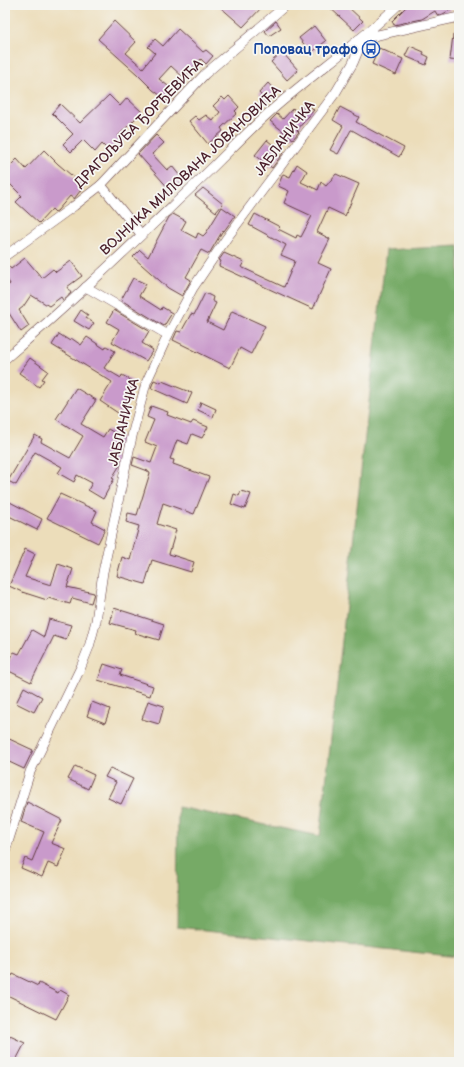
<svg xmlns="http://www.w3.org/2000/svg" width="464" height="1067" font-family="'Balsamiq Sans',sans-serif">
<rect width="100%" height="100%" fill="#f6f6f2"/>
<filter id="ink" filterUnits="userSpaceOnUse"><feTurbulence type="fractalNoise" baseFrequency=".025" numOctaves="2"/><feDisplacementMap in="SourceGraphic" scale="8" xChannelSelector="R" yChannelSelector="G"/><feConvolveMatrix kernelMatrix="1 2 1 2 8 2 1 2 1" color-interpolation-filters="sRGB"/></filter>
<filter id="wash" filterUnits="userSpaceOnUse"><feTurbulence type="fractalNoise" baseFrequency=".012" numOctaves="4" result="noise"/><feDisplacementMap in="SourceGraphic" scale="16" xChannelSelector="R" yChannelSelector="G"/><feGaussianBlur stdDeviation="0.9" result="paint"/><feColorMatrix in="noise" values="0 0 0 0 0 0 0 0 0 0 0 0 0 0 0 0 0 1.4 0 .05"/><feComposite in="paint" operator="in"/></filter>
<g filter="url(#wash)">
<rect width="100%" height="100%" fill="#ecddba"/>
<!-- forest -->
<polygon fill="#76aa66" stroke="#606448" points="459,246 459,957 177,927 178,807 320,836 386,250"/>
<g id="blocks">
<!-- building -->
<g fill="#c99acb">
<polygon points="218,5 264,5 243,27"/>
<polygon points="327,5 346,5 363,21 354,30"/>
<polygon points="408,5 459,5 443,14 438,16 435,11 422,19 394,25 392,21"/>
<polygon points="114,21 136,42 126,53 143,68 155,53 148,47 155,39 163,46 178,29 203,52 206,50 213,56 206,64 201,59 184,78 171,66 159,79 176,92 168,101 153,90 137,74 98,39"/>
<polygon points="276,21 281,28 269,36 265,31"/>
<polygon points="314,26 326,41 311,53 299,38"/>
<polygon points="453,35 459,35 459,61 450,60"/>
<polygon points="410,46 424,52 423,54 429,57 426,65 405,56"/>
<polygon points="379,48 403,59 396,75 372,64"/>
<polygon points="282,52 298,70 287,80 271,62"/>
<polygon points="268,83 277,93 267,102 259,93"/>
<polygon points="109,95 120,106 127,98 142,112 118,136 123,141 111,153 102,144 95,152 83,140 71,152 63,144 73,134 52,113 60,104 80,123"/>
<polygon points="229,96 239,107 235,111 237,113 221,128 223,131 208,144 189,121 195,116 199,120 206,115 213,121 220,112 213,106 222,97 225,100"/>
<polygon points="307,103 314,110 297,130 299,132 293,139 270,121 277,114 283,119 293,108 297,113"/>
<polygon points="340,107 359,117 356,122 404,148 399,157 352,130 351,130 338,154 330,150 343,126 333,120"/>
<polygon points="156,135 164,143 152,154 167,170 172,166 184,181 171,191 138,154"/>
<polygon points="267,140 283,153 272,168 255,155"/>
<polygon points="44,150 58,164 84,186 74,199 70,196 57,211 55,212 52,209 39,223 16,202 22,196 5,179 5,171 17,159 26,169"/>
<polygon points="297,164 307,171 301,182 318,190 321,182 326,186 336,174 359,184 345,216 328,208 317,232 330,239 318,263 331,269 313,309 219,266 221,261 219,260 224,253 244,262 241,267 284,287 295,261 281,255 286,245 249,225 255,214 280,227 278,229 296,238 297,235 301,237 312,216 284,203 289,191 278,186 283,174 290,177"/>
<polygon points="203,188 223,204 216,212 195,195"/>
<polygon points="222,207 235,216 224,231 223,230 209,254 201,250 186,277 191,280 182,296 168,288 133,257 140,250 148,257 169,217 173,214 186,221 181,230 196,238 198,233 203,236 206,233"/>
<polygon points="25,258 42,278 53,269 56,272 71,261 82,276 67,287 71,293 63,300 61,297 49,306 31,295 23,307 19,310 29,326 21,332 5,307 5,287 10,284 5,276 5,262 11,269"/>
<polygon points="133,278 146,284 139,296 161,310 162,307 172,313 164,326 121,300"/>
<polygon points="205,293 213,297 212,301 216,303 207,322 223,330 232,311 265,326 251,354 240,348 230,368 173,340 177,331 181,332 191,314 194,315"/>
<polygon points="81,310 88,315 86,318 94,323 89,330 74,321"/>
<polygon points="114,310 149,331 142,343 153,350 146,361 112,342 119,329 107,322"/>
<polygon points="59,334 70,341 71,338 81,345 87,337 105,349 106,346 115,351 104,368 121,378 122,375 134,382 125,398 129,401 121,415 100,401 112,382 52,345"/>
<polygon points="30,358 48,371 42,379 44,380 39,387 19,373"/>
<polygon points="154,380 161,383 162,381 192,393 187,404 151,388"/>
<polygon points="76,388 96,400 81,424 103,437 108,429 123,438 113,455 121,460 120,465 112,478 114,479 103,499 88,490 92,483 77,475 74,482 58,473 62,467 35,452 16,485 8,481 35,435 42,439 41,442 70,458 83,436 56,419"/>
<polygon points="201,402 216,409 213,417 198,410"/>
<polygon points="151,406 168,412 167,415 191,424 193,421 208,427 202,438 192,434 188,444 177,440 170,459 174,460 173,464 209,477 194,514 163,503 157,524 176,530 169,554 194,562 191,572 152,560 145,584 117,576 122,557 130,560 139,526 126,522 128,513 137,515 150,473 148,472 148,471 132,465 134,457 151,463 157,447 145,442 154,420 147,417"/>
<polygon points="241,491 251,494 245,509 231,504 234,494 239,496"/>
<polygon points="60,494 97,511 92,522 105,529 98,543 47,518"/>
<polygon points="8,501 42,519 37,530 5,514 5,508"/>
<polygon points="25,549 35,554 25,577 51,585 58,564 73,569 67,587 94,593 91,603 72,598 70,604 48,598 47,600 22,592 9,586"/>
<polygon points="114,608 164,624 159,640 135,633 136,630 110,623"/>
<polygon points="49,619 71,625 66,640 54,636 31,682 5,669 14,652 19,654 32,630 44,637"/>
<polygon points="104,664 122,670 120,675 153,686 150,696 98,680"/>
<polygon points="24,687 42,697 34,712 16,703"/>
<polygon points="148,701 164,706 159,724 142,719"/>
<polygon points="92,702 110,709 105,723 87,716"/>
<polygon points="5,737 33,750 24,769 5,760"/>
<polygon points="75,766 94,775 88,789 68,779"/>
<polygon points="110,768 133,779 121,804 108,798 116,782 105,777"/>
<polygon points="27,802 62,820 51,843 66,849 58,867 48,863 42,877 21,868 25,858 32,861 44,832 21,822"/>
<polygon points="5,973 12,976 13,974 38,986 39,983 58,993 60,990 69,995 56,1019 5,994"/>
<polygon points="10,1036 25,1043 15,1062 5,1058 5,1046"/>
</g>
</g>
</g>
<g filter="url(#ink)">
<use href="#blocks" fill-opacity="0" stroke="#623c40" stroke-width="1"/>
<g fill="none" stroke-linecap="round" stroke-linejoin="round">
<defs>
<g id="minor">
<polyline points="360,39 459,17"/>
<polyline points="101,185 141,234"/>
<polyline points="5,256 74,206 101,185 205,74 286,5"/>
<polyline points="86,287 168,335"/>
<path d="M 5,359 C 69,305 129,247 190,189 C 215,166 238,141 263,118 C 306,78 356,46 398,5"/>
<polyline points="5,852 30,772 81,667 89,647 96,621 103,572 133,432 146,383 168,335 193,288 226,239 336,92 353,63 358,51 359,39"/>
</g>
</defs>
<!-- minor casing -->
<use href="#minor" stroke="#623c40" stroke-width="10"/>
<!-- minor -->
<use href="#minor" stroke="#fff" stroke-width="9"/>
</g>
</g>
<!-- icons -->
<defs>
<symbol id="bus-ring" viewBox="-11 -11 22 22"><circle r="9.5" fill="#f6f6f2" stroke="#1a4fb4" stroke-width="1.5"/><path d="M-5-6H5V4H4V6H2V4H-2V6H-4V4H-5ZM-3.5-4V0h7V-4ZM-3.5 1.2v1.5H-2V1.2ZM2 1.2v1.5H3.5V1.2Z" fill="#1a4fb4"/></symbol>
</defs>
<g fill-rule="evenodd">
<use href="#bus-ring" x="361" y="39" width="20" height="20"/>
</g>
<g text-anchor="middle" stroke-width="3.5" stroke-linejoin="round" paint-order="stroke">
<!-- transit labels -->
<g font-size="14" font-weight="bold" fill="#164399" stroke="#f6f6f2" text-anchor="end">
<text x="358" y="54">Поповац трафо</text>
</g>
<!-- street labels -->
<g font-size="14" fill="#4a1f2b" stroke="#f6f6f2">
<text transform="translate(138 123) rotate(-45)" y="5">ДРАГОЉУБА ЂОРЂЕВИЋА</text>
<text transform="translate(284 138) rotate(-53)" y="5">ЈАБЛАНИЧКА</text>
<text transform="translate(190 170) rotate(-43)" y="5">ВОЈНИКА МИЛОВАНА ЈОВАНОВИЋА</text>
<text transform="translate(123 422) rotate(-76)" y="5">ЈАБЛАНИЧКА</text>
</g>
</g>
<!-- margin -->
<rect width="464" height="1067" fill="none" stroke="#f6f6f2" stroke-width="20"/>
</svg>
